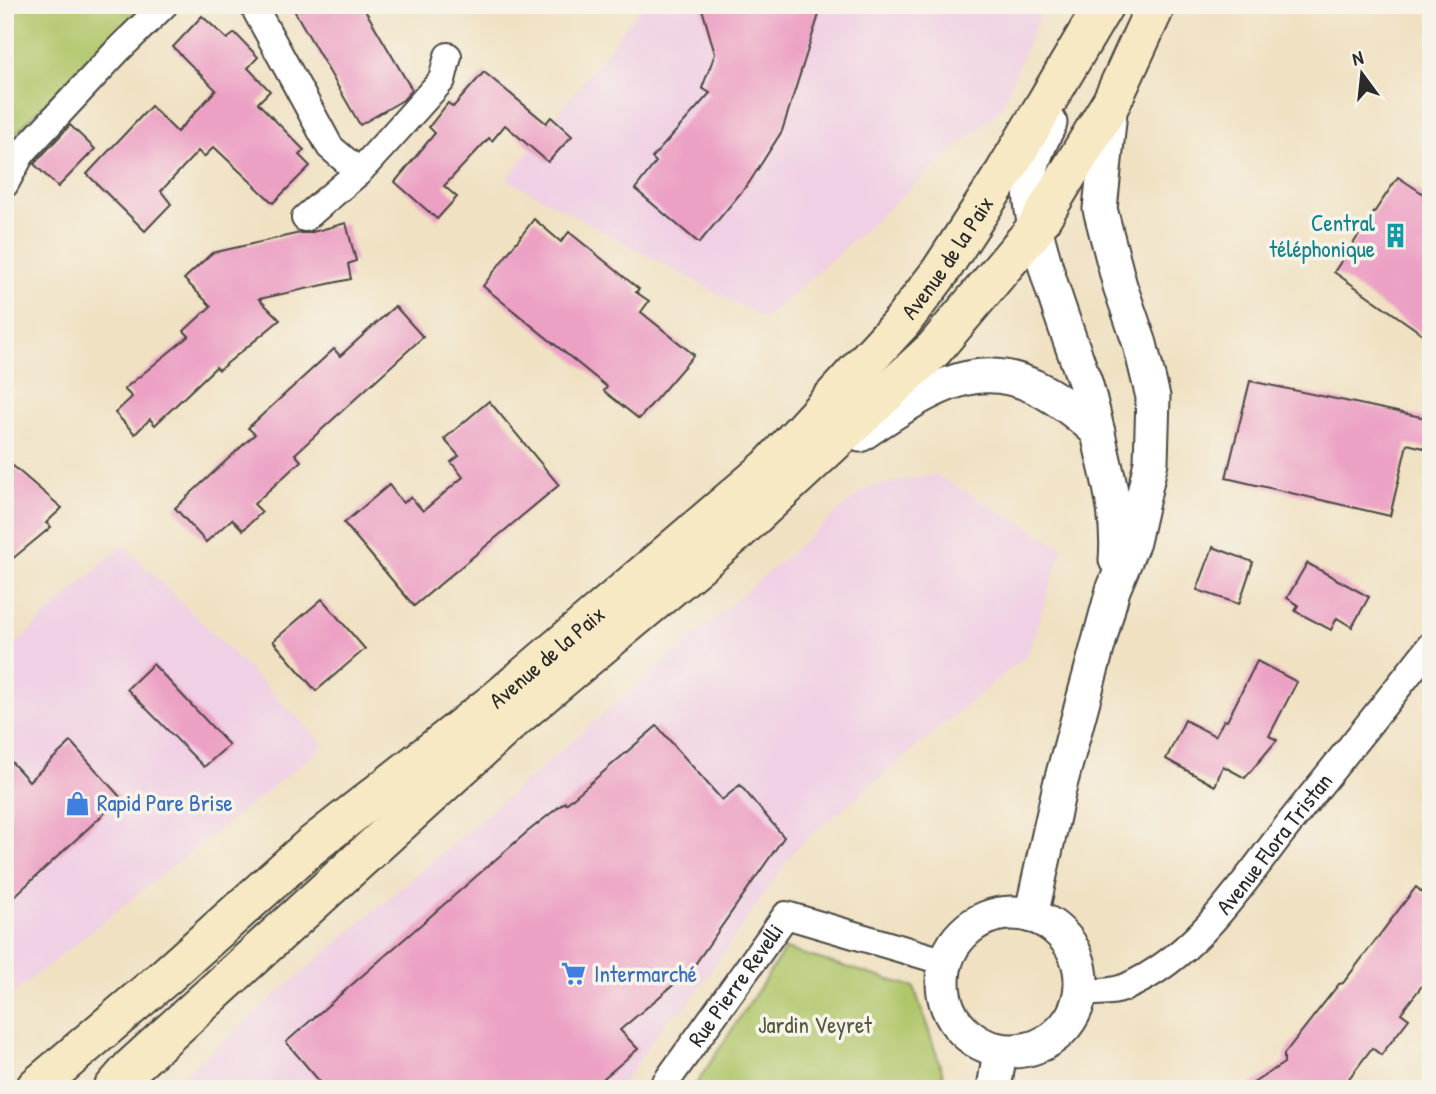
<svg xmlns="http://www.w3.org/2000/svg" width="1436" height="1094" font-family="'Patrick Hand',sans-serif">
<rect width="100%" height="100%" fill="#f7f3e8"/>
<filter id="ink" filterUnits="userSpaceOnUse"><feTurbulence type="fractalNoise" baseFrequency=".0143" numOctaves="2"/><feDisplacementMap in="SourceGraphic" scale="14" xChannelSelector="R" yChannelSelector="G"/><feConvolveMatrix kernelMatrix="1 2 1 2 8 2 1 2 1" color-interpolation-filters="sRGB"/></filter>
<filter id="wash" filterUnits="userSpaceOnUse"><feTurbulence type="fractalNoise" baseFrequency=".00686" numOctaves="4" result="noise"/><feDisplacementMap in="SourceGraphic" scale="28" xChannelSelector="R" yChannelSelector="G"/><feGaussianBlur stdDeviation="1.57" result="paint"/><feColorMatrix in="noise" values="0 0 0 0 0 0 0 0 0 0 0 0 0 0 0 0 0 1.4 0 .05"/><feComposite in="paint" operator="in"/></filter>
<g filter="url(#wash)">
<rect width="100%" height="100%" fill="#f0e1c2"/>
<!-- built -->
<g fill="#f0d0e4">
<polygon points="639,5 1044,5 1001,108 765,319 507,179 638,11"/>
<polygon points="934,474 1063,547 1028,654 796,848 682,1013 673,1012 619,1089 167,1089 866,488"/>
<polygon points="123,544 325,745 5,1000 5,654"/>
</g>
<!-- green -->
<g fill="#b0c66b" stroke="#6e784b" stroke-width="2">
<polygon points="5,5 144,5 5,144"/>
<polygon points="785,949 914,987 948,1089 693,1089"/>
</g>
<g id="blocks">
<!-- building -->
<g fill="#eca1c4">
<polygon points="291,5 362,5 412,90 403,100 360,125"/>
<polygon points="701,5 822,5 782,131 749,183 699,243 635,189 656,162 652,158 710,93 702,88 715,54"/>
<polygon points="202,16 227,39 235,33 258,57 248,68 270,91 258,103 304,150 299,155 310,166 273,203 214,147 204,157 198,151 161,191 171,204 145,231 87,174 151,106 177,132 216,90 173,47"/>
<polygon points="484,72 546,123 551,117 572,136 548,162 505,125 492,141 489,138 444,186 457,197 437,219 395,182 435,133 429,127 448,103 453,107"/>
<polygon points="70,125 95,149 58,187 34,164"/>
<polygon points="1398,177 1431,199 1431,340 1334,272"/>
<polygon points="534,219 561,242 569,232 639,289 636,292 649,301 641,312 694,355 639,419 604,391 607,387 483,286"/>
<polygon points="346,223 356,261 348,264 351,279 259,299 280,320 219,370 216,367 155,425 150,419 135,434 115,413 132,397 124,389 189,336 184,331 211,306 184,279 212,253 300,233 309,233"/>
<polygon points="395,306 423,337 295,454 301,461 254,504 262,512 243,530 232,519 206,542 175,508 255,434 248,428 334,349 340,356"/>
<polygon points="1250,381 1431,419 1428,449 1407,444 1390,516 1226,478"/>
<polygon points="489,401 559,485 414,606 344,523 389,485 403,503 411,497 423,511 463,477 451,462 459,456 444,439"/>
<polygon points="5,459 62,508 46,523 51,527 5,565"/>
<polygon points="1213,547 1253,562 1239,604 1197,590"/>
<polygon points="1307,563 1369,597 1352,627 1337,618 1331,630 1295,611 1298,605 1287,598"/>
<polygon points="322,599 365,649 316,691 273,641"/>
<polygon points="1257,661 1297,682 1269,736 1277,740 1245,778 1223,766 1215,786 1166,759 1185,720 1215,736 1224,720 1227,721"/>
<polygon points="153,664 229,745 204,767 127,689"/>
<polygon points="657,726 722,800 740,785 784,837 691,970 620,1030 638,1049 591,1089 326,1089 286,1042 526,833 565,802 566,804"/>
<polygon points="71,742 121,798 5,905 5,755 29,781"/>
<polygon points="1416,887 1431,900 1431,974 1401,1013 1409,1019 1381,1055 1372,1048 1341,1089 1244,1089 1284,1063 1284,1054 1339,984 1343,983"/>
</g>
</g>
</g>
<g filter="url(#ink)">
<use href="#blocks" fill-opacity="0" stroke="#494642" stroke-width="2"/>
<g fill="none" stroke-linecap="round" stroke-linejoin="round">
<defs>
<g id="minor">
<polyline points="253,5 330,147 359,172"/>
<polyline points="5,184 22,153 118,50 164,5"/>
<polyline points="305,218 359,172 391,137 442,80 448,56"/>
<path id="s1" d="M 1081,992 C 1096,992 1114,993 1128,986 C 1199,954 1242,883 1288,825 C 1336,765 1384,706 1431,645"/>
<path id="s2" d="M 661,1089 L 786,915 L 946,962"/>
</g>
<g id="tertiary">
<path d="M 1050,123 C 1043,138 1033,155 1031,172 C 1027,206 1038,239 1047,271 C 1058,309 1072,345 1085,382 C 1093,408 1098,434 1104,460 C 1112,493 1119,526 1116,560"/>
<path d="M 860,435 C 958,369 1002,345 1098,432"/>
<circle cx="1012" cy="982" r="69"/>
<polyline points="1031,916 1060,785 1113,590 1133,542 1151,462 1153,397 1140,344 1120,286 1100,209 1111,102"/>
<polyline points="994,1089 1000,1051"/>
</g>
<g id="secondary">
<path id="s3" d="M 36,1087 L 164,978 L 310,847 L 498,699 L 768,468 L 902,322 L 940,272 L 1005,172 L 1104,5"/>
<polyline points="113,1089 132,1067 515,718 734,535 934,349 1035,229 1112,101 1156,5"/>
</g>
</defs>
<!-- minor casing -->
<use href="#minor" stroke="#494642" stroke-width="30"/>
<!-- tertiary casing -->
<use href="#tertiary" stroke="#494642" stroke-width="37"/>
<!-- secondary casing -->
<use href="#secondary" stroke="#494642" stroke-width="42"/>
<!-- minor -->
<use href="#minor" stroke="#fff" stroke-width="26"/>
<!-- tertiary -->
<use href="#tertiary" stroke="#fff" stroke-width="33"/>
<!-- secondary -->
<use href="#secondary" stroke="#f7e9c3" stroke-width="38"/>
</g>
</g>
<!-- icons -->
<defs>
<symbol id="building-bare" viewBox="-9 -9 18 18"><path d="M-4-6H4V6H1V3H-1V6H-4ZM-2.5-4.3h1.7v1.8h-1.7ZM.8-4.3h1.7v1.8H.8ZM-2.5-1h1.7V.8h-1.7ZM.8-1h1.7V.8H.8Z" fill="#0f9aa8" stroke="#f7f3e8" stroke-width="2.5" paint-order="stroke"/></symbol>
<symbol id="shop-bare" viewBox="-9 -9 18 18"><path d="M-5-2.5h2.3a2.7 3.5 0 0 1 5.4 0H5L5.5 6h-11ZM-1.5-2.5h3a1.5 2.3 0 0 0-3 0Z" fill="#3f7fe0" stroke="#f7f3e8" stroke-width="2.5" paint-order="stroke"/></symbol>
<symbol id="supermarket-bare" viewBox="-9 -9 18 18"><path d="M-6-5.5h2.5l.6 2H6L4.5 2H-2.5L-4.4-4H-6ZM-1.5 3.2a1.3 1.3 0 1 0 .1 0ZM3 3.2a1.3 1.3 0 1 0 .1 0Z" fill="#3f7fe0" stroke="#f7f3e8" stroke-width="2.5" paint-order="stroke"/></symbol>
</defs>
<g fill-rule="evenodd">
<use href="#building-bare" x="1378" y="218" width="35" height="35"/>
<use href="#shop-bare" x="60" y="786" width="35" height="35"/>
<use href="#supermarket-bare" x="556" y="956" width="35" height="35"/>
</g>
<g text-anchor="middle" stroke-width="7" stroke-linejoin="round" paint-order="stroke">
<!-- culture labels -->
<g font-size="23" fill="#0d838f" stroke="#f7f3e8" text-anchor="end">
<text x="1375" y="231">Central<tspan x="1375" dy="26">téléphonique</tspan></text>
</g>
<!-- street labels -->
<g font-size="23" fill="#2b2b2b" stroke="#f7f3e8">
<text dy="8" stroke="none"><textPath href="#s3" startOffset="1236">Avenue de la Paix</textPath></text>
<text dy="8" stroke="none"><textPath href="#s3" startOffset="668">Avenue de la Paix</textPath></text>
<text dy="8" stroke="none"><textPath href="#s1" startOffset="254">Avenue Flora Tristan</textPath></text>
<text dy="8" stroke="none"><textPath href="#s2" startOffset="128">Rue Pierre Revelli</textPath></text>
</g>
<!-- shop labels -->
<g font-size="23" fill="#366cbe" stroke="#f7f3e8" text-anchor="start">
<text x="97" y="811">Rapid Pare Brise</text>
<text x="594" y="982">Intermarché</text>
</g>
<!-- park labels -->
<g font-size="23" fill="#535a3e" stroke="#f7f3e8">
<text x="815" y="1033">Jardin Veyret</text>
</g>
</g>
<!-- margin -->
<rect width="1436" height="1094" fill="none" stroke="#f7f3e8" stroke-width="28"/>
<!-- north arrow -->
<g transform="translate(1362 74) rotate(345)" stroke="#f7f3e8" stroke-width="5" paint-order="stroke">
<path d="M0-5L12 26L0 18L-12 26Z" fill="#2b2b2b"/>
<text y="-10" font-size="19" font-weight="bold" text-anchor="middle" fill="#2b2b2b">N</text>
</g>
</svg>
